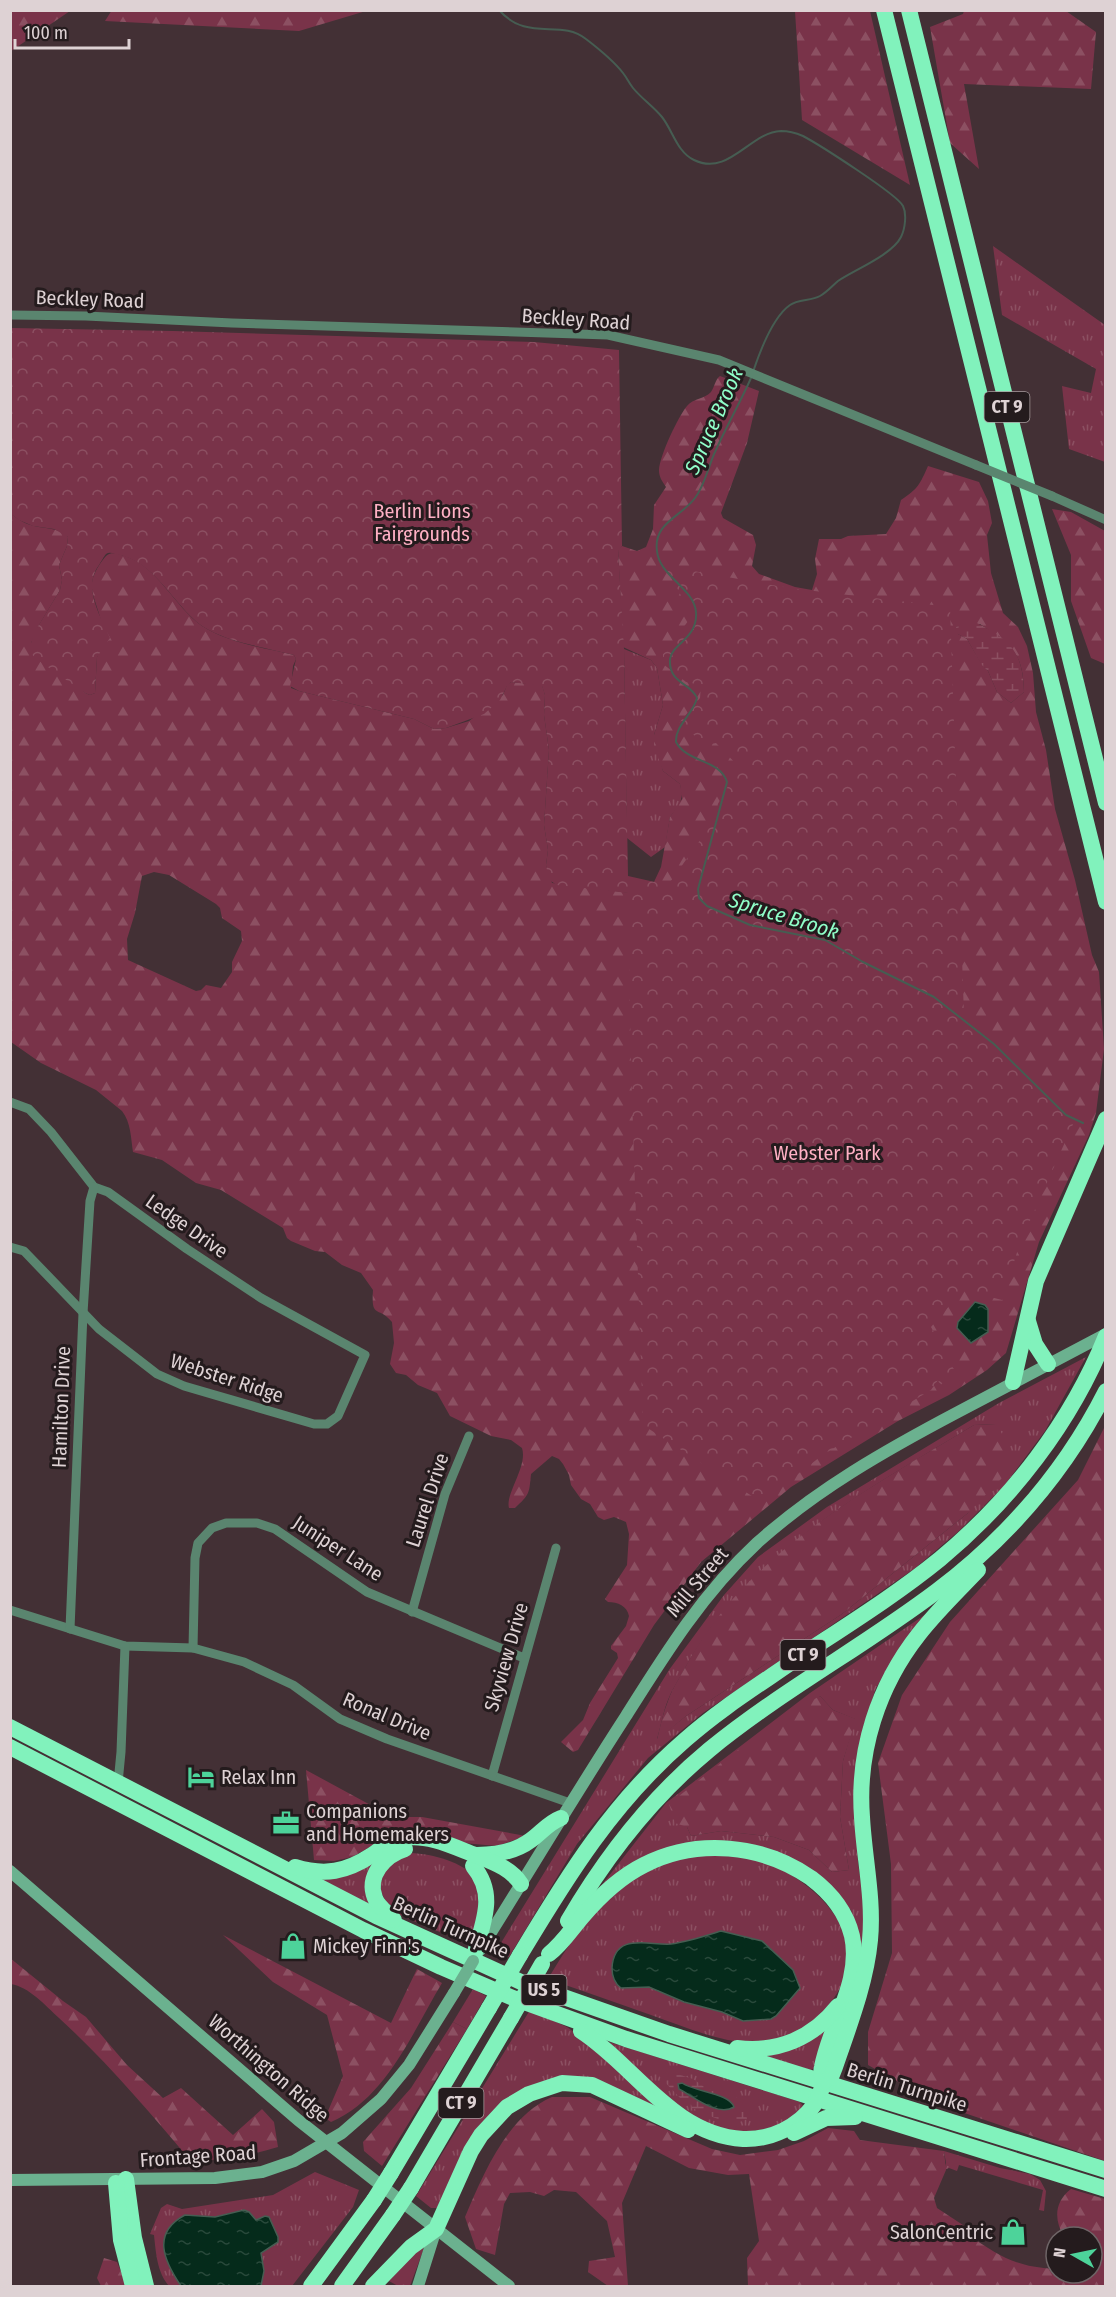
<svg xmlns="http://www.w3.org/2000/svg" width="1116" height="2297" font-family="'Fira Sans Condensed',sans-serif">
<defs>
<pattern id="grass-tufts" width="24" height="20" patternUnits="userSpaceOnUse" patternTransform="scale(1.5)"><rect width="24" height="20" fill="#793349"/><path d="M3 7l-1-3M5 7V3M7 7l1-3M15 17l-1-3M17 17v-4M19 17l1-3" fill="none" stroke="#8c5062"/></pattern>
<pattern id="forest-firs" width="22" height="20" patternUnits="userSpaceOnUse" patternTransform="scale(1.5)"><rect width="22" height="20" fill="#793349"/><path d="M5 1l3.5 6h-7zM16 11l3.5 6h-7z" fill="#8c5062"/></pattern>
<pattern id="wetland-marsh" width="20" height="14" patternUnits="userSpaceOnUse" patternTransform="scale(1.5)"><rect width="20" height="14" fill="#793349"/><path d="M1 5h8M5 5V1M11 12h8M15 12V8" fill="none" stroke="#8c5062"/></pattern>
<pattern id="park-crowns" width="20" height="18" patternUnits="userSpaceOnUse" patternTransform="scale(1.5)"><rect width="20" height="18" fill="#793349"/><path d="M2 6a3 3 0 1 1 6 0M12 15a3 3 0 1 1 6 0" fill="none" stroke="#8c5062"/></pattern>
<pattern id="water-ripples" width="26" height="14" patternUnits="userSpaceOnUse" patternTransform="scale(1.5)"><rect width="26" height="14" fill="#052b1b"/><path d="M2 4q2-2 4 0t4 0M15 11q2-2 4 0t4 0" fill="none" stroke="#29493b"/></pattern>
</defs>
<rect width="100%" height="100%" fill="#433035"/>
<!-- grass -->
<g fill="url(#grass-tufts)" fill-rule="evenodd">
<polygon points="993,246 1105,325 1105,462 1069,449 1062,386 1091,393 1096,369 1002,315"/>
<polygon points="624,649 651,660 657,668 663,705 654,735 663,771 680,784 682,794 680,804 670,817 665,847 651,857 627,838"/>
<path d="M 1086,1357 L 1045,1431 L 1004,1486 L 959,1531 L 914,1569 L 703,1713 L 648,1758 L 577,1844 L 509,1957 L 496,1951 L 669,1670 L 724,1595 L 758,1557 L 827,1507 L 999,1403 ZM 996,1424 L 968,1513 L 842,1614 L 686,1716 L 657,1739 C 661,1726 663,1712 668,1700 C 672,1689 680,1678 685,1668 C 749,1552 865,1491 974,1425 Z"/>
<path d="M 942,1603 L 898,1653 L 876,1688 L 863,1728 L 854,1794 L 858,1862 L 867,1925 L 861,1952 L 851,1910 L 796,1861 L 764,1847 L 733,1842 L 601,1886 L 666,1803 L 810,1693 ZM 820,1696 L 833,1710 L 855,1719 L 843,1761 L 840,1817 L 849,1870 L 832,1872 L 809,1850 L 774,1837 L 721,1831 L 691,1836 L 687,1827 Z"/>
<path d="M 410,1853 C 434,1854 462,1862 478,1879 L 479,1920 L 466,1943 L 404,1917 L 390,1909 L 380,1890 L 382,1876 L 389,1864 Z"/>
<path d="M 715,1853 C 735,1856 758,1858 777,1867 C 832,1895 876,1950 827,2007 C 814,2022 793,2038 774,2041 C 733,2049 689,2028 651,2015 C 617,2003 583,1991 548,1979 C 572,1939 603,1890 647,1869 C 667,1860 693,1857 715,1853 Z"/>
<polygon points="375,1858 369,1904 320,1881"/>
<polygon points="473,1989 486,1996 467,2029 453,2022"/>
<polygon points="530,2010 567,2027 594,2046 669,2114 591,2080 496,2113 441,2208 431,2208 416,2196"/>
<polygon points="826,2029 814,2068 811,2070 758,2055"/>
<path d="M 609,2042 L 800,2102 L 804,2107 C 798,2112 792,2118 786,2122 C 781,2126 774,2127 768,2128 C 703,2147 651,2082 609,2042 Z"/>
<polygon points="944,2151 1000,2168 1030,2174 1040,2180 1046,2191 1044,2211 1039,2210 1043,2190 959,2165 957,2171 949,2168 944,2170 946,2163"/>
<path d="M 315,2172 L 359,2190 L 353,2207 L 292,2286 L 261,2286 L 264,2271 L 261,2253 L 278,2242 L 277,2235 L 268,2217 L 256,2220 L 249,2212 L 244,2210 L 215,2217 L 185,2215 C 151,2234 164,2261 181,2286 L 169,2286 C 157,2272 156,2253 154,2235 L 150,2234 L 161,2208 L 167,2204 L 182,2209 L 273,2195 Z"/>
<polygon points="417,2247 424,2248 410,2286 398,2286 389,2281 384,2282"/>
</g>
<!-- forest -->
<g fill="url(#forest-firs)" fill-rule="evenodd">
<polygon points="11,10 70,10 70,11 11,51"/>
<polygon points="112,10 366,10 366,11 299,31 105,21"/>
<polygon points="795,11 870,11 910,185 802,120"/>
<polygon points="964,11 1066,11 1096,32 1091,89 964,84 979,169 950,143 930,27 963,14"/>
<path d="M 720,376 L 759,391 L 747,443 L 721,513 L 723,518 L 753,535 L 756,545 L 752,566 L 759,574 L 795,587 L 812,590 L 817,574 L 815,559 L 819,539 L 841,539 L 848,536 L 886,534 L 896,518 L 901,500 C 918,489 920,484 928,466 L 979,482 L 988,501 L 992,523 L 987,535 L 991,573 L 1003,613 L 1018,627 L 1027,646 L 1033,673 L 1036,712 L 1046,750 L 1055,809 L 1075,880 L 1092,955 L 1099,972 L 1104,1049 L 1096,1113 L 1089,1135 L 1039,1242 L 1006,1353 L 987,1370 L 949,1395 L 898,1421 L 791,1487 L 701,1562 L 654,1625 L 578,1750 L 573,1752 L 561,1742 L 583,1720 L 590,1703 L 618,1658 L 617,1653 L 611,1649 L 611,1646 L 626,1626 L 629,1616 C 627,1606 618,1602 608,1602 L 605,1599 L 627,1565 L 629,1534 L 626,1522 L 614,1517 L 604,1520 L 598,1517 L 590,1504 L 581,1499 L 571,1485 L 569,1475 L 563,1464 L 559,1459 L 552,1456 L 531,1474 C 529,1494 530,1494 515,1508 L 509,1508 C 505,1494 528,1466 522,1448 L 511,1440 L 491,1436 L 450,1416 L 437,1393 L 418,1385 L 406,1375 L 396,1373 L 390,1364 L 394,1343 L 392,1322 C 378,1305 371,1320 373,1290 L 361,1273 L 342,1265 L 325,1252 L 315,1251 L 291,1241 L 287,1238 L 283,1228 L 221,1190 L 196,1183 L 162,1160 L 133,1152 C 131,1139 131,1122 122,1111 L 96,1090 L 41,1063 L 11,1042 L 11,514 C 18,519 25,524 34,526 C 46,529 58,527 68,537 L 67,546 L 59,565 L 62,580 L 60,590 L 39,625 L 31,643 L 85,693 L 90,695 L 95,693 L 97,657 L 107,633 C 103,627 102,624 100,617 C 93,592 85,585 102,561 C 109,551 112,552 125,556 C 158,567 174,606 202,626 C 228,643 265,648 294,655 L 296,659 L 293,666 L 291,688 L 299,691 L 414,719 L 434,729 L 446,728 L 469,721 L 503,695 L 507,685 L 511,682 L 542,685 L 545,695 L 544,715 L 549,750 L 544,825 L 548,850 L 546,865 L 552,883 L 631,893 L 654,882 L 661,867 L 670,817 L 682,799 L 680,784 L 663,771 L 654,746 L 654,735 L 663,705 L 657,668 L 651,660 L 623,647 L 618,549 L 622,546 L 637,551 L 646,547 L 653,529 L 654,505 L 666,487 C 662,481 659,477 659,470 C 660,455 678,417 687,406 C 693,398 705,399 711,392 C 715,386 715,380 720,376 ZM 980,624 C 1012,646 1023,652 1024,692 L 1011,703 L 997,692 L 988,671 L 981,663 L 967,639 L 958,634 L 956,627 ZM 154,872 L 169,875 L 216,904 L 220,908 L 222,918 L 241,931 L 242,941 L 232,962 L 232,972 L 221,988 L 206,985 L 201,990 L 196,991 L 128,960 L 127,939 L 135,913 L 142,876 ZM 988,1309 L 988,1332 L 958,1322 L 966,1314 Z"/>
<polygon points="1052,509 1071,512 1105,531 1105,664 1091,658 1071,601 1071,555"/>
<path d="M 996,1424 L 1007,1442 L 1007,1458 L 1003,1477 L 968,1513 L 842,1614 L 686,1716 L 657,1740 C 660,1727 663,1713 668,1701 C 672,1688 681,1676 687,1664 C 749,1551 868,1489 974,1425 Z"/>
<polygon points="1105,1426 1105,2161 938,2104 868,2065 868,2032 892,1953 891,1864 878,1763 902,1695 950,1622 1078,1480"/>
<path d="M 820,1696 L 833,1710 L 856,1719 L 843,1761 L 840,1817 L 849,1870 L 832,1872 L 809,1850 L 774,1837 L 721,1831 L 691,1836 L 687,1827 L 675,1823 L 669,1804 C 718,1765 765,1726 820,1696 Z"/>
<polygon points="306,1770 376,1808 378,1817 422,1817 526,1836 497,1846 463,1843 426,1830 400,1830 352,1857 334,1861 314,1860"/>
<path d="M 223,1935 L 391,2023 L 417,1969 L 442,1983 C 413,2031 386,2099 331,2122 L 325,2118 L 343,2076 L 327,2015 L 273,1982 Z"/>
<path d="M 10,1958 L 63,2001 L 86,2017 L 127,2065 L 163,2098 L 181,2088 L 233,2135 L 262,2109 L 274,2122 L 278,2147 C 246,2156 222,2162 189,2159 C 148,2110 106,2061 59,2018 C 45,2005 29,1987 11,1984 Z"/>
<polygon points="453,2022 467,2029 382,2166 364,2151 363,2142 411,2088"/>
<path d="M 552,2097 L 590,2097 L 712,2149 L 740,2155 L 778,2150 L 804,2141 L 828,2128 L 854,2131 L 860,2140 L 944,2151 L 946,2170 L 934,2198 L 937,2208 L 969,2229 L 968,2235 C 1000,2256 1015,2267 1055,2269 L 1056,2266 L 1056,2273 L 1092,2273 L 1092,2237 L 1064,2237 C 1054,2220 1054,2202 1071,2189 L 1105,2199 L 1105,2286 L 748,2286 L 747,2258 L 759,2241 L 749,2174 L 728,2175 L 689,2168 L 646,2146 L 622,2203 L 628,2286 L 608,2286 L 588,2272 L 589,2261 L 615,2257 L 607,2221 L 576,2192 L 554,2190 L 544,2196 L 530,2192 L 510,2193 L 504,2204 L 495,2255 L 476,2249 L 465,2217 C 483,2175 507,2116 552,2097 Z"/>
<polygon points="104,2258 117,2262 127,2286 101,2286 97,2278"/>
</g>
<!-- wetland -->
<g fill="url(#wetland-marsh)">
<path d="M 973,621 C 1009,639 1023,650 1024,692 L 1011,703 L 997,692 L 988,671 L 981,664 L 967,639 L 956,633 L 956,627 Z"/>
<path d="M 663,2073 L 674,2073 L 693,2079 L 706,2088 L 736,2097 L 746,2113 L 747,2119 C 731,2129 708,2114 692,2108 L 691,2104 L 683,2101 L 659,2076 Z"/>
</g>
<!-- park -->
<path fill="url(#park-crowns)" d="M 11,328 L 173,331 L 534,342 L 619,350 L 622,546 L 618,550 L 624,649 L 628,876 L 668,885 L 703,836 L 715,809 L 739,767 L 716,743 L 706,745 L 679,723 L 700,698 L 701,685 L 686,682 L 663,664 L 663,654 L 692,616 L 665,566 L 789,588 L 950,607 L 964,1016 L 1074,1122 L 1020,1243 L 1002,1300 L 963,1290 L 931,1327 L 957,1375 L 940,1385 L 938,1380 L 931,1390 L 824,1454 L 761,1502 L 643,1425 L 631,1067 L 628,893 L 557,885 L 549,880 L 546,865 L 548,850 L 544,825 L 549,750 L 544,715 L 545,695 L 542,686 L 511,682 L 507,686 L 500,700 L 484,714 L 446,728 L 434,729 L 414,719 L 299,691 L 290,686 L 296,659 L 294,655 C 265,647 228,643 202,626 C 172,604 155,560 115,554 C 112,553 109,552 106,554 C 104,556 101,562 99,565 C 82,588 101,617 110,638 L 97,657 L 95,693 L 90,695 L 85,693 L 42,663 L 30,653 L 31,643 L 34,633 L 60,590 L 62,580 L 59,565 L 67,546 L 68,537 L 54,529 L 33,526 L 19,520 L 11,514 Z"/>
<!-- water -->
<g fill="url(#water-ripples)" stroke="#465d52" stroke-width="1.5">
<polygon points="975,1302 985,1305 988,1309 988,1332 971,1343 957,1328 958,1322"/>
<path d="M 721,1931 L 762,1941 L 793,1970 L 800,1988 L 776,2016 L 771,2019 L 743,2021 L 722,2012 L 684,2002 L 649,1987 L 621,1988 C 614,1983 612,1977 612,1968 C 614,1931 650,1946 671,1944 C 687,1942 705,1936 721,1931 Z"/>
<path d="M 682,2083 C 695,2092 729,2093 734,2107 C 718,2117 694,2097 679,2089 L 678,2084 Z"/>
<path d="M 244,2210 L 249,2212 L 256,2220 L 265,2216 L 269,2217 L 278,2237 L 278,2242 L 261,2253 L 264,2271 L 261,2286 L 181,2286 C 164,2261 151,2233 185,2215 L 215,2217 Z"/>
</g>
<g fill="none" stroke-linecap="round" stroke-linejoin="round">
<!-- stream -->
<g stroke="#465d52" stroke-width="2">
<path d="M 499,10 C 528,43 560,18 586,39 C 599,49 613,60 623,73 C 627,78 629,83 633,88 C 642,99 653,106 662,117 C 673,131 677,152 694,160 C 729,177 750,132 781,131 C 788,131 796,133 803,136 C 818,144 897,194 903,206 C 907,214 905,229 901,237 C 892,255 854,270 838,281 C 832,286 827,292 820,296 C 811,301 798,299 790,305 C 773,317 759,354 753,372"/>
<path d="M 751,378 C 740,403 726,427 715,452 C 708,467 705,485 695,498 C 681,517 653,523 657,551 C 659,576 694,588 696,612 C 698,639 672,643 670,659 C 668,683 691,683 697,698 C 693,715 675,725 676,742 C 687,763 720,759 727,782 L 698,889 L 699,898 L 707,906 L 750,925 L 825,940 L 863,962 L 934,997 L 994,1044 L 1066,1115 L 1083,1123"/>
</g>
<!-- street -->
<g stroke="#5a856f" stroke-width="9">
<polyline points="10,315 86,316 232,323 608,335 719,360 976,465"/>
<polyline points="1052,496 1106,520"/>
<polyline points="10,1102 29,1109 51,1132 94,1187 108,1192 187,1249 261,1298 365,1355 338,1416 327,1424 314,1424 184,1386 157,1374 99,1329 24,1251 10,1247"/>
<polyline points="10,1610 125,1646 193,1648 244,1662 293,1685 340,1719 387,1739 570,1803"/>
<polyline points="412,1612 445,1494 469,1436"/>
<polyline points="70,1629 83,1313 90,1201 94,1187"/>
<polyline points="193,1648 195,1558 198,1543 212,1528 226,1523 257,1523 275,1529 367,1592 524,1658"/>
<polyline points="492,1776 556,1548"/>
<polyline points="118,1783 121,1752 125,1646"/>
</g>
<!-- secondary -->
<g stroke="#6bb18f" stroke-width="12">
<polyline points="10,1871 298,2120 509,2286"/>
<path d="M 480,1950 C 529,1872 576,1793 626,1716 C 665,1654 703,1593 757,1543 C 817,1489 886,1450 958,1412 C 1007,1386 1056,1360 1106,1334"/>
<polyline points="10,2180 215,2178 262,2172 294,2161 342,2133 381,2099 409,2065 454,1993"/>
<polyline points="418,2286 436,2229"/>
</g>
<!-- highway -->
<g stroke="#81f2bc" stroke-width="16">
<polyline points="884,10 1106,902"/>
<polyline points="909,10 1106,803"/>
<polyline points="1028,1321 1035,1344 1048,1364"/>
<polyline points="1013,1382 1036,1281 1106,1119"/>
<polyline points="10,1727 376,1916 521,1982 669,2034 1106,2170"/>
<polyline points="10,1747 363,1930 441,1967 513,1998 626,2039 1106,2189"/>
<path d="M 477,1855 C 496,1855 515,1852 531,1840 C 542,1832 548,1823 561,1818"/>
<path d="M 473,1866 C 499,1897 480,1927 473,1961"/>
<path d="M 295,1867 C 325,1876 346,1872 372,1855 C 382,1848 392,1840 405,1838 C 428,1834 454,1847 475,1855 C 492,1862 511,1868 521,1884"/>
<path d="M 394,1920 C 388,1913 378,1907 375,1898 C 366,1876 385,1855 405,1849"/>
<path d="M 568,1921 C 606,1856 651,1798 709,1750 C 781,1691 863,1647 937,1591 C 1007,1538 1066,1470 1106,1391"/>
<path d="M 549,1954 C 562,1944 571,1930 582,1917 C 599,1897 620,1877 644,1865 C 697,1838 762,1844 811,1878 C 831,1893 846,1911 852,1936 C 862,1981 830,2024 822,2067 C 820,2073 823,2078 823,2084 C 822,2091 817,2099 814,2105 C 798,2127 771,2140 743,2139 C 673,2135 635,2066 581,2031"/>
<path d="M 520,1955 C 568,1875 613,1802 685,1740 C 721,1708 762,1683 802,1655 C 849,1624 897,1594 940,1559 C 1011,1500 1071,1423 1106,1336"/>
<path d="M 737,2048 C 778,2053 813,2038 838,2006"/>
<path d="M 823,2082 L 831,2077 L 835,2067 C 849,2026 866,1983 870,1940 C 874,1899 864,1857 862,1817 C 857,1751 878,1686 919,1634 C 937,1611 958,1591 978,1570"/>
<polyline points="794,2133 826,2118 855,2117"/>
<polyline points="391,2173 489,2008"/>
<polyline points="126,2179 134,2238 146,2286"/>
<polyline points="116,2183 121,2240 133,2286"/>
<polyline points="411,2188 511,2018"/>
<polyline points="311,2286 374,2200"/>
<polyline points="342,2286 393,2215"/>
<polyline points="373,2286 411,2247 436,2229 471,2151 481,2135 507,2107 529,2094 562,2083 592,2085 688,2130"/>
</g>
<!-- street-bridge -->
<polyline stroke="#5a856f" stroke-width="9" points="976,465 1052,496"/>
<!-- secondary-bridge -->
<polyline stroke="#6bb18f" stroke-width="12" points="454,1993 473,1961"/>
<!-- highway-bridge -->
<g stroke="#81f2bc" stroke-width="16">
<polyline points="489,2008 520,1955"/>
<polyline points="511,2018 542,1964"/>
<polyline points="374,2200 391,2173"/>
<polyline points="393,2215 411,2188"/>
</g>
</g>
<!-- icons -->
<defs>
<symbol id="hotel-bare" viewBox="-9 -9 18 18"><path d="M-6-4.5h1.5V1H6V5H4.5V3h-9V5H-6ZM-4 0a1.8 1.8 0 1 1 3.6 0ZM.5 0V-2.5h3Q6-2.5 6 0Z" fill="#4dd39a" stroke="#241b1d" stroke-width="2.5" paint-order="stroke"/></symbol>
<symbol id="office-bare" viewBox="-9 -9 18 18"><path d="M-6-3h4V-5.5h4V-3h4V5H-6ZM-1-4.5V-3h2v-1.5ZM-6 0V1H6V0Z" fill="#4dd39a" stroke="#241b1d" stroke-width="2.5" paint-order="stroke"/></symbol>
<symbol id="shop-bare" viewBox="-9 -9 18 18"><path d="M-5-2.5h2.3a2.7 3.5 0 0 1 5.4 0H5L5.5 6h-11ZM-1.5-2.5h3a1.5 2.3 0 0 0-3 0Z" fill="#4dd39a" stroke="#241b1d" stroke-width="2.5" paint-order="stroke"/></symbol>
</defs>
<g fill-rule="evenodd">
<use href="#hotel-bare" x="182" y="1758" width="38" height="38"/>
<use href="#office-bare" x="267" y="1804" width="38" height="38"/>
<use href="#shop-bare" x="274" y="1927" width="38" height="38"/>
<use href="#shop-bare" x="994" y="2213" width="38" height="38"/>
</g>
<g text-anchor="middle" stroke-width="6" stroke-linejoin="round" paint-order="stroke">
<!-- shield labels -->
<g fill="#241b1d" stroke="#a69b9d" stroke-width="1.5">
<rect x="984.5" y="392" width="45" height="30" rx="4.5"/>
<rect x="780.5" y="1640" width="45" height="30" rx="4.5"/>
<rect x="521.5" y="1975" width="45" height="30" rx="4.5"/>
<rect x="438.5" y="2088" width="45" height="30" rx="4.5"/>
</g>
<g font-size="18" font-weight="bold" fill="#ded2d4">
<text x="1007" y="413">CT 9</text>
<text x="803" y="1661">CT 9</text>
<text x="544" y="1996">US 5</text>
<text x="461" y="2109">CT 9</text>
</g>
<!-- street labels -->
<g font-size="20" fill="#ded2d4" stroke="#241b1d">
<text transform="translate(90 299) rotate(2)" y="7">Beckley Road</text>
<text transform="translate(576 319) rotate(4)" y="7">Beckley Road</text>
<text transform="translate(187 1226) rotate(35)" y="7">Ledge Drive</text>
<text transform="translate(227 1378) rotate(18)" y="7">Webster Ridge</text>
<text transform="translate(61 1407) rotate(-88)" y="7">Hamilton Drive</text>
<text transform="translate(427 1500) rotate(-72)" y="7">Laurel Drive</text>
<text transform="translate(338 1548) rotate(33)" y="7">Juniper Lane</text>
<text transform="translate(697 1582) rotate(-50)" y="7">Mill Street</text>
<text transform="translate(506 1657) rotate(-74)" y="7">Skyview Drive</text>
<text transform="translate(387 1716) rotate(23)" y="7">Ronal Drive</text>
<text transform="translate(451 1927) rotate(24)" y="7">Berlin Turnpike</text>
<text transform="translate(269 2068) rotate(41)" y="7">Worthington Ridge</text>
<text transform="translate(907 2087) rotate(17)" y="7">Berlin Turnpike</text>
<text transform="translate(198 2156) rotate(-4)" y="7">Frontage Road</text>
</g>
<!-- park labels -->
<g font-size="20" fill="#ffb0c4" stroke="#241b1d">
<text x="422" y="518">Berlin Lions<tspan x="422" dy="23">Fairgrounds</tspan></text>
<text x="827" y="1160">Webster Park</text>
</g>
<!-- poi labels -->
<g font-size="20" fill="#ded2d4" stroke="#241b1d" text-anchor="start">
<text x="221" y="1784">Relax Inn</text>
<text x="306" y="1818">Companions<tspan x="306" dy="23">and Homemakers</tspan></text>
<text x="313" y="1953">Mickey Finn's</text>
<text x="993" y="2239" text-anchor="end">SalonCentric</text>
</g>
<!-- water labels -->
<g font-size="21" font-style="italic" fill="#90ffc9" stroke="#241b1d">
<text transform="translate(714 421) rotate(-66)" y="7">Spruce Brook</text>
<text transform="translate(784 916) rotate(17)" y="7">Spruce Brook</text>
</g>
</g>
<!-- border -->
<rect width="1116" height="2297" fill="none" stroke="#ded2d4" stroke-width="24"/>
<!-- north arrow -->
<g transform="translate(1074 2255) rotate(279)"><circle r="28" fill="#241b1d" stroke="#6e6466" stroke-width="1.5"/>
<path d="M0-4.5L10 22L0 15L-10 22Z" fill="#4dd39a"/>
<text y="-9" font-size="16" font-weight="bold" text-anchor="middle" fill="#ded2d4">N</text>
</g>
<!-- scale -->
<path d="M15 39v9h114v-9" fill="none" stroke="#ded2d4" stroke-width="3"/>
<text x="24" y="39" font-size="18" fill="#ded2d4" stroke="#241b1d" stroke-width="4.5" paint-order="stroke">100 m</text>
</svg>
